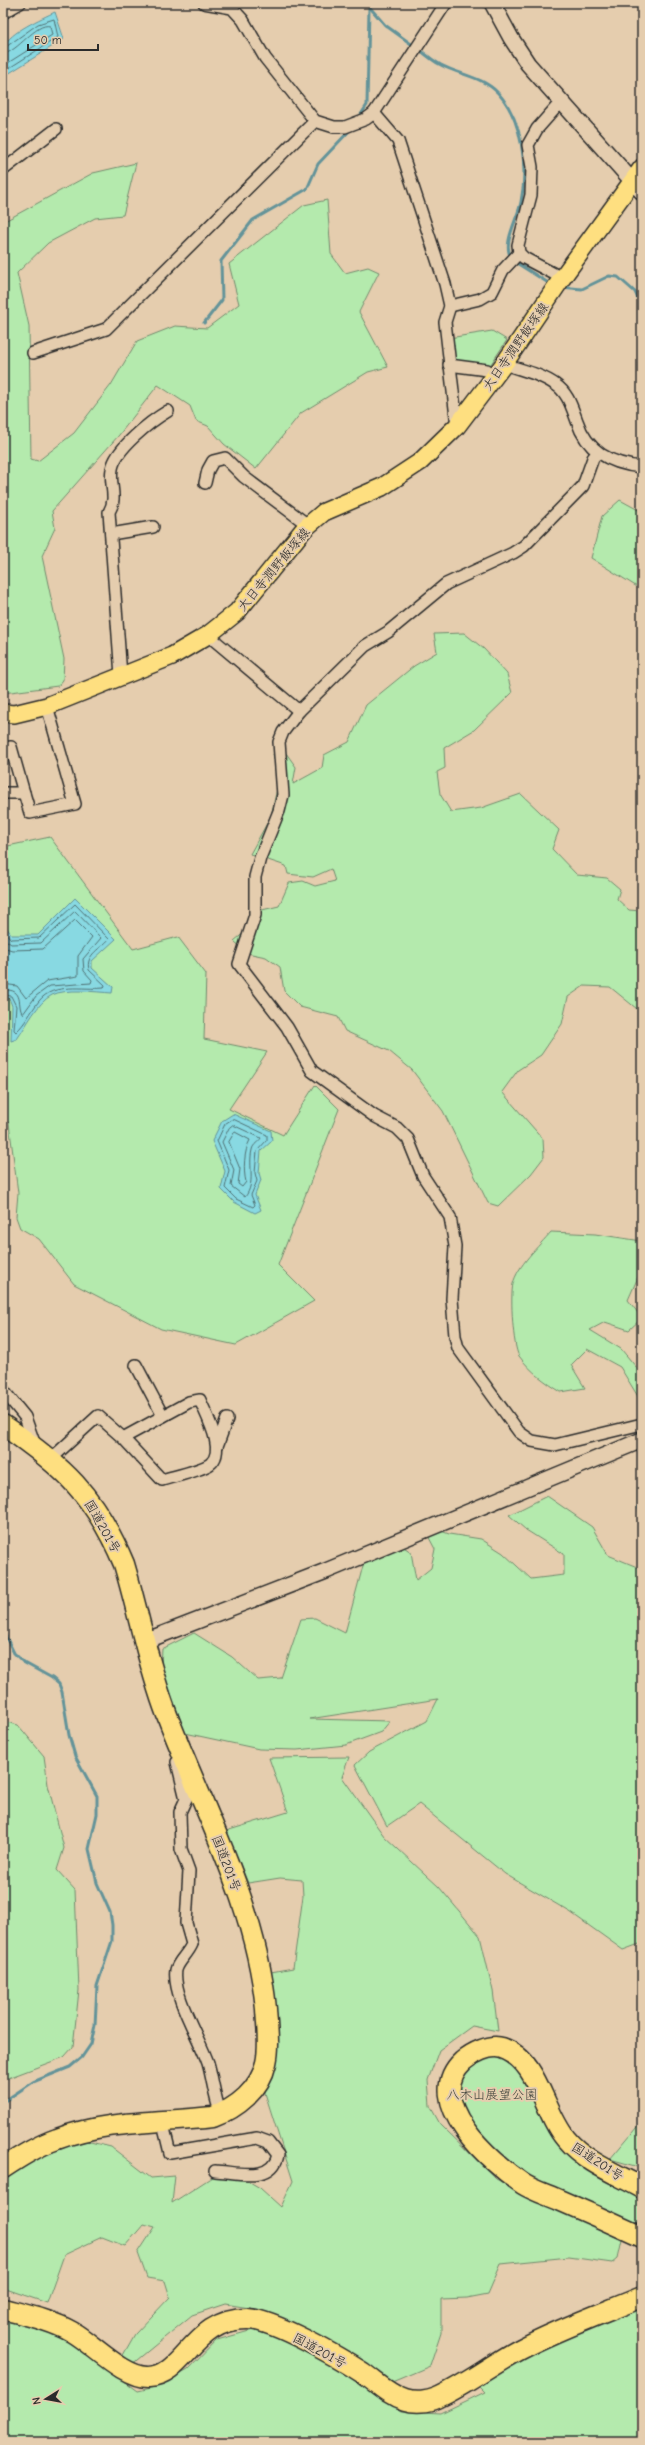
<svg xmlns="http://www.w3.org/2000/svg" width="645" height="2445" font-family="'Comic Neue','Klee One',sans-serif">
<rect width="100%" height="100%" fill="#e5cdae"/>
<filter id="ink" filterUnits="userSpaceOnUse"><feTurbulence type="fractalNoise" baseFrequency=".025" numOctaves="2"/><feDisplacementMap in="SourceGraphic" scale="8" xChannelSelector="R" yChannelSelector="G"/><feConvolveMatrix kernelMatrix="1 2 1 2 8 2 1 2 1" color-interpolation-filters="sRGB"/></filter>
<g filter="url(#ink)">
<!-- green -->
<g fill="#b4eaad" stroke="#708a6c">
<polygon points="136,163 123,215 95,218 48,243 17,273 29,326 31,459 38,461 74,433 111,385 137,341 175,326 207,328 239,304 229,264 304,205 327,200 331,254 345,273 368,267 379,272 359,312 388,367 368,372 301,413 256,469 224,444 208,426 196,421 190,406 158,385 119,435 52,511 55,528 42,556 64,659 63,680 58,686 3,693 3,222 93,173"/>
<polygon points="492,331 507,340 489,367 454,362 449,338"/>
<polygon points="620,500 642,512 642,590 591,558 602,516"/>
<polygon points="464,633 484,649 507,674 512,693 474,730 444,748 445,768 437,772 440,794 451,812 481,808 521,794 559,830 552,849 577,875 607,878 620,889 617,899 629,910 642,911 642,1013 610,987 584,986 568,997 562,1024 541,1055 518,1070 502,1092 543,1139 544,1157 531,1174 498,1206 488,1203 443,1111 412,1070 389,1051 345,1031 338,1017 300,1007 284,991 280,967 266,957 247,953 234,941 246,931 262,910 279,906 289,883 303,881 315,886 335,881 331,869 313,877 288,874 286,866 250,854 271,816 279,779 273,754 286,753 296,767 293,784 322,768 324,755 349,742 366,705 414,666 437,652 434,634"/>
<polygon points="50,837 133,949 178,937 206,974 204,1039 267,1052 229,1109 283,1135 315,1085 339,1109 278,1265 314,1301 236,1345 161,1329 74,1284 39,1239 20,1228 16,1217 18,1193 9,1123 3,1118 3,847"/>
<path d="M 551,1232 L 595,1234 L 642,1241 L 642,1268 L 628,1300 L 642,1318 L 629,1330 L 605,1322 L 590,1330 L 621,1349 L 642,1374 L 642,1403 L 620,1367 L 587,1349 L 571,1365 L 585,1388 L 561,1392 C 545,1382 531,1372 519,1356 C 513,1347 510,1296 513,1284 C 517,1266 539,1246 551,1232 Z"/>
<polygon points="547,1496 592,1527 608,1555 642,1569 642,1943 623,1950 570,1912 505,1874 419,1804 387,1826 355,1765 369,1752 427,1721 438,1699 309,1719 390,1721 381,1732 346,1745 297,1750 259,1749 185,1733 161,1666 162,1649 194,1633 232,1657 258,1680 281,1678 301,1619 315,1618 345,1633 364,1562 395,1541 411,1552 416,1580 431,1568 435,1549 426,1532 436,1529 449,1534 481,1539 503,1553 531,1579 564,1575 564,1554 526,1530 509,1515"/>
<polygon points="3,1721 18,1725 44,1756 48,1785 64,1848 57,1870 75,1890 79,1990 73,2047 64,2057 3,2080"/>
<polygon points="349,1757 342,1777 384,1836 439,1887 480,1936 493,1991 498,2031 472,2026 439,2050 428,2080 430,2106 440,2124 496,2179 622,2240 618,2258 612,2263 569,2257 501,2264 488,2294 467,2298 441,2299 441,2333 430,2366 392,2382 367,2363 316,2335 261,2310 225,2304 192,2315 131,2365 122,2357 135,2334 170,2297 165,2281 147,2278 138,2253 155,2227 144,2224 125,2246 102,2237 64,2255 47,2303 3,2288 3,2173 82,2140 111,2147 151,2178 175,2176 172,2203 226,2168 260,2188 281,2207 293,2181 265,2093 270,2054 271,1972 293,1968 303,1896 302,1880 280,1878 248,1883 226,1831 288,1812 269,1758"/>
<polygon points="495,2054 521,2069 545,2118 642,2196 642,2231 511,2168 458,2108 457,2074 468,2064"/>
<polygon points="642,2121 642,2168 610,2159"/>
<polygon points="642,2303 642,2442 3,2442 3,2316 60,2334 137,2391 159,2386 188,2370 217,2340 253,2330 307,2345 381,2399 401,2411 441,2413 485,2392 476,2383 516,2358"/>
</g>
<!-- water -->
<g fill="#88d9e2" stroke="#639399">
<path d="M 55,12 L 64,39 L 3,77 C 3,68 0,54 4,46 C 10,32 42,18 55,12 Z"/>
<path d="M 75,898 L 116,939 L 92,961 L 92,968 L 113,987 L 112,993 C 96,992 66,988 52,995 C 37,1003 27,1025 17,1039 L 11,1041 L 12,1006 L 9,998 L 3,999 L 3,923 L 12,935 L 38,935 Z"/>
<polygon points="233,1114 271,1131 272,1141 261,1151 259,1173 261,1180 255,1195 261,1210 255,1213 234,1202 221,1189 225,1171 212,1141 222,1121"/>
<polygon points="642,1484 642,1517 638,1509 638,1487"/>
</g>
<g fill="none" stroke-linecap="round" stroke-linejoin="round">
<!-- shore -->
<g stroke="#507174" stroke-width="1">
<polyline points="3,49 38,24 54,19 58,37 3,72"/>
<path d="M 3,54 C 17,53 36,22 50,26 L 52,35 L 3,66"/>
<path d="M 3,930 L 11,939 L 39,938 L 75,904 L 109,939 C 101,949 85,954 89,970 L 105,985 L 104,988 C 83,990 54,982 39,1001 C 31,1011 25,1024 16,1032 L 14,1030 L 16,1006 L 11,996 L 3,995"/>
<path d="M 3,938 L 11,944 L 41,943 L 75,911 L 101,938 L 83,959 L 84,971 L 92,980 L 91,983 L 50,986 L 36,996 L 23,1014 C 16,1007 26,988 3,990"/>
<polyline points="3,947 12,950 43,949 75,920 92,937 78,956 78,976 47,981 26,998 17,986 3,984"/>
<polygon points="233,1119 267,1135 267,1140 257,1151 255,1173 257,1181 251,1195 255,1205 253,1207 236,1199 225,1188 229,1170 217,1141 225,1124"/>
<path d="M 233,1125 L 261,1138 C 259,1142 253,1144 252,1150 C 248,1166 256,1183 245,1197 L 231,1186 L 234,1170 L 222,1142 L 229,1128 Z"/>
<path d="M 235,1132 L 250,1140 C 244,1151 243,1170 246,1182 L 242,1187 L 238,1184 L 240,1169 L 229,1142 Z"/>
</g>
<!-- stream -->
<g stroke="#639399" stroke-width="3">
<polyline points="366,3 385,25 414,46"/>
<path d="M 419,49 C 426,55 433,61 441,65 C 460,75 483,77 498,93 C 523,120 528,168 521,202 C 518,218 502,244 511,257"/>
<polyline points="358,119 367,105 369,8"/>
<polyline points="515,262 550,284"/>
<polyline points="561,287 582,289 609,276 618,277 635,292 642,307"/>
<polyline points="204,323 222,300 221,261 253,220 307,189 318,164 352,128"/>
<polyline points="3,1631 14,1653 23,1662 52,1678 59,1684 62,1692 69,1735 75,1756 97,1796 97,1814 89,1849 97,1883 110,1912 112,1925 112,1941 97,1986 95,2025 91,2044 82,2057 70,2067 33,2082 3,2102"/>
</g>
<defs>
<g id="street">
<polyline points="204,3 232,8 243,20 265,58 315,121 334,127 345,127 366,119 374,113 446,3"/>
<polyline points="3,13 20,3"/>
<polyline points="560,103 537,129 528,145 532,167 531,195 518,245 519,253 524,258 562,278"/>
<polyline points="374,113 398,141 445,284 450,306 445,322 457,426"/>
<polyline points="3,170 56,129"/>
<polyline points="450,306 480,299 492,292 503,270 519,253"/>
<polyline points="33,353 106,329 315,121"/>
<path d="M 504,364 C 521,370 541,374 556,385 C 568,393 572,408 577,421 C 587,452 611,464 642,467"/>
<polyline points="449,365 487,370 495,376"/>
<polyline points="597,453 593,458 583,486 524,546 513,553 446,584 388,632 365,646 299,711 283,732 279,742 283,795 279,811 260,858 255,877 255,915 239,964 287,1027 312,1071 374,1116 397,1128 408,1139 423,1176 450,1217 455,1246 452,1299 455,1336 458,1348 519,1432 532,1441 555,1445 642,1424"/>
<polyline points="205,483 208,470 213,461 225,458 244,477 308,525"/>
<polyline points="111,534 153,527"/>
<polyline points="208,635 299,711"/>
<path d="M 121,676 L 109,512 C 118,497 109,485 112,469 C 115,449 151,421 168,411"/>
<polyline points="3,748 11,747 24,793"/>
<polyline points="3,793 24,793 30,813 75,804 47,706"/>
<polyline points="136,1365 163,1416"/>
<polyline points="3,1390 25,1417 35,1445"/>
<polyline points="217,1446 227,1419"/>
<path d="M 51,1459 L 98,1416 L 123,1438 L 162,1480 C 175,1476 200,1471 210,1464 C 227,1451 206,1415 200,1400 L 189,1402 L 123,1438"/>
<path d="M 177,1762 L 186,1799 L 180,1812 L 181,1849 L 189,1871 L 186,1923 L 192,1944 C 188,1954 178,1961 176,1970 C 172,1995 200,2039 208,2063 C 213,2080 214,2097 221,2114"/>
<path d="M 162,2120 L 170,2153 L 257,2138 L 268,2142 L 278,2155 C 272,2183 237,2172 215,2171"/>
</g>
<g id="secondary">
<polyline points="492,3 511,38 528,64 642,192"/>
<polyline points="145,1641 326,1571 642,1440"/>
</g>
<polyline id="primary" points="3,713 14,714 47,706 172,656 208,635 237,612 304,529 324,512 382,487 420,462 457,426 504,364 562,278 642,168"/>
<g id="highway">
<path d="M 3,1425 C 63,1466 95,1495 124,1564 C 139,1614 148,1666 167,1715 C 204,1812 256,1904 266,2009 C 267,2027 270,2046 266,2063 C 260,2090 237,2108 213,2117 C 160,2123 107,2120 57,2139 C 37,2146 20,2157 3,2168"/>
<path d="M 642,2188 C 617,2174 585,2162 566,2139 C 543,2112 539,2060 502,2048 C 490,2044 472,2053 463,2061 C 420,2101 491,2162 523,2184 C 534,2191 548,2195 559,2200 C 587,2212 614,2224 642,2237"/>
<path d="M 3,2309 C 26,2315 51,2320 72,2332 C 93,2344 124,2378 149,2377 C 185,2376 193,2318 248,2319 C 274,2320 340,2358 363,2373 C 377,2383 389,2395 405,2400 C 415,2403 428,2402 437,2398 C 466,2385 491,2365 519,2350 C 558,2329 601,2314 642,2297"/>
</g>
</defs>
<!-- street casing -->
<use href="#street" stroke="#2b2b2b" stroke-width="14"/>
<!-- secondary casing -->
<use href="#secondary" stroke="#2b2b2b" stroke-width="18"/>
<!-- primary casing -->
<use href="#primary" stroke="#2b2b2b" stroke-width="20"/>
<!-- highway casing -->
<use href="#highway" stroke="#2b2b2b" stroke-width="23"/>
<!-- street -->
<use href="#street" stroke="#e5cdae" stroke-width="11"/>
<!-- secondary -->
<use href="#secondary" stroke="#e5cdae" stroke-width="15"/>
<!-- primary -->
<use href="#primary" stroke="#fedf80" stroke-width="17"/>
<!-- highway -->
<use href="#highway" stroke="#fedf80" stroke-width="20"/>
</g>
</g>
<g text-anchor="middle" stroke-width="4" stroke-linejoin="round" paint-order="stroke">
<!-- street labels -->
<g font-size="13" fill="#2b2b2b" stroke="#e5cdae">
<text transform="translate(515 346) rotate(-55)" y="5">大日寺潤野飯塚線</text>
<text transform="translate(273 569) rotate(-50)" y="5">大日寺潤野飯塚線</text>
<text transform="translate(103 1526) rotate(60)" y="5">国道201号</text>
<text transform="translate(227 1863) rotate(69)" y="5">国道201号</text>
<text transform="translate(598 2161) rotate(33)" y="5">国道201号</text>
<text transform="translate(320 2350) rotate(28)" y="5">国道201号</text>
</g>
<!-- park labels -->
<g font-size="13" fill="#393e38" stroke="#e5cdae">
<text x="492" y="2099">八木山展望公園</text>
</g>
</g>
<!-- margin -->
<rect width="645" height="2445" fill="none" stroke="#e5cdae" stroke-width="16"/>
<rect x="8" y="8" width="629" height="2429" fill="none" stroke="#2b2b2b" stroke-width="1.5" filter="url(#ink)"/>
<!-- north arrow -->
<g transform="translate(46 2399) rotate(259)" stroke="#e5cdae" stroke-width="3" paint-order="stroke">
<path d="M0-3L7 15L0 10L-7 15Z" fill="#2b2b2b"/>
<text y="-6" font-size="11" font-weight="bold" text-anchor="middle" fill="#2b2b2b">N</text>
</g>
<!-- scale -->
<path d="M28 44v6h70v-6" fill="none" stroke="#2b2b2b" stroke-width="2"/>
<text x="34" y="44" font-size="12" fill="#2b2b2b" stroke="#e5cdae" stroke-width="3" paint-order="stroke">50 m</text>
</svg>
